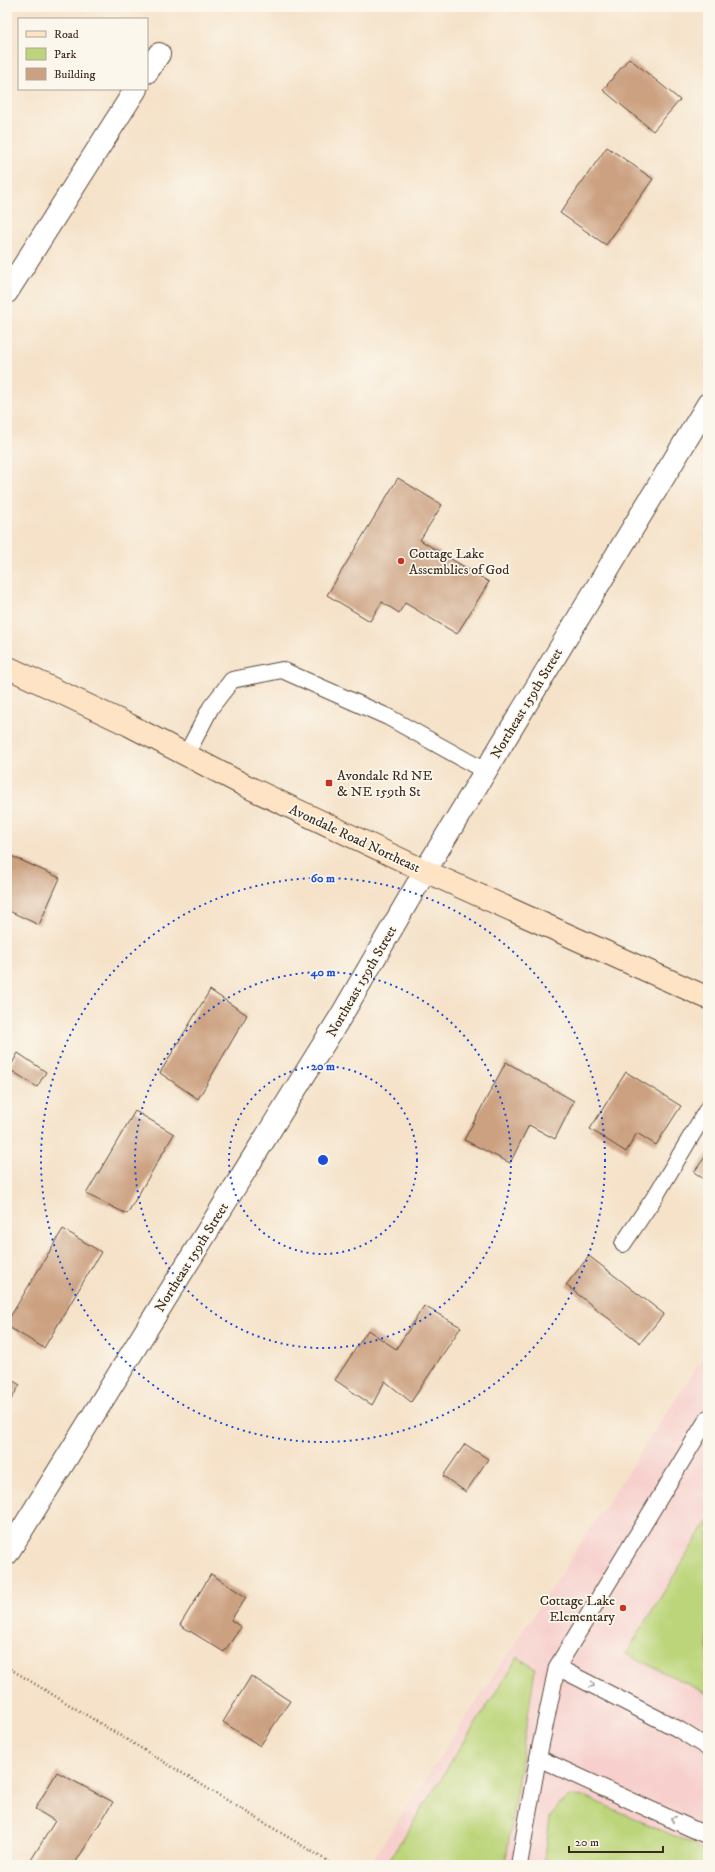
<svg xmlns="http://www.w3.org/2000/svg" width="715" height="1872" font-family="'IM FELL DW Pica',serif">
<rect width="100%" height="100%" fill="#fbf7ec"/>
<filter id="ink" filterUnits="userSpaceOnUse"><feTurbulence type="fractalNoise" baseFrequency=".025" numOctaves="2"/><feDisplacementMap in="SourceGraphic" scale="8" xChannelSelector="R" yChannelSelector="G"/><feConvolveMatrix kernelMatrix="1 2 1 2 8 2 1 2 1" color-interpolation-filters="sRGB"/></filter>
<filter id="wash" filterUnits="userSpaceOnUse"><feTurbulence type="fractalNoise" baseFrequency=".012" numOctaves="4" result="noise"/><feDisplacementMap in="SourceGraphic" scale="16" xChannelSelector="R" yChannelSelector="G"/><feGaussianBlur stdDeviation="0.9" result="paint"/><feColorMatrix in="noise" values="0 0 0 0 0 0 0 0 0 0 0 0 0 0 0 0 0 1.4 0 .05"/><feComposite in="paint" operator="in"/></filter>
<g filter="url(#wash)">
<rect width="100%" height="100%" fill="#f5e2c9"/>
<!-- built -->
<polygon fill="#f7d0cd" points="708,1350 708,1865 369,1865"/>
<!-- green -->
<g fill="#bcd57a" stroke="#7c804c">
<polygon points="708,1520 708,1694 626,1654"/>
<polygon points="518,1657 535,1669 505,1865 386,1865"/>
<polygon points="571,1796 586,1797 695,1845 708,1854 708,1865 544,1865 550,1818 559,1804"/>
</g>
<g id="blocks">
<!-- building -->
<g fill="#cca181">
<polygon points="629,58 680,100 653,131 603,90"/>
<polygon points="607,147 653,179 606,245 560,213"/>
<polygon points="398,478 442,505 420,540 489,582 457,634 405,603 399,613 382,602 370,621 327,595"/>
<polygon points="7,854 60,878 39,925 7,910"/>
<polygon points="210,990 247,1015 198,1099 160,1073"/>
<polygon points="18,1053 46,1072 37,1087 9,1069"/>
<polygon points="506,1062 574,1101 555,1139 529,1125 510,1163 464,1140"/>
<polygon points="626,1072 681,1106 656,1145 637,1133 626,1152 590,1129"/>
<polygon points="135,1111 174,1134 127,1214 86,1194"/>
<polygon points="708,1153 708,1182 694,1172"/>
<polygon points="63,1229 101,1252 44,1348 7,1326 7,1322"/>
<polygon points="589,1256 664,1314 640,1343 566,1285"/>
<polygon points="424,1306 461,1327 411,1402 385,1381 372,1405 335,1380 368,1330 396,1349"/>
<polygon points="7,1377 20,1385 7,1406"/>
<polygon points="465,1444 488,1459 466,1492 443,1476"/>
<polygon points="211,1574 246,1597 231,1620 241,1627 224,1652 180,1625"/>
<polygon points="251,1676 290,1701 260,1746 223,1722"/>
<polygon points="57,1772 113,1802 74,1865 28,1865 55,1821 35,1809"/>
</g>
</g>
</g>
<g filter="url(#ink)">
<use href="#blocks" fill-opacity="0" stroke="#574638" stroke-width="1"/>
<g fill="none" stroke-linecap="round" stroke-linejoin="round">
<defs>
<g id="service">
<polyline points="186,755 211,707 232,680 282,670 388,717 485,771"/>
<polyline points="623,1244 656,1195 708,1108"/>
<polyline points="557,1667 678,1729 708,1748"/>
<polyline points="538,1758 708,1836"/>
<polyline points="519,1865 538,1758 557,1667 708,1418"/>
</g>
<g id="minor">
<polyline points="147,72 159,54"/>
<polyline points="7,292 136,89"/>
<polyline points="7,1554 341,1016 425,871 708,404"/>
</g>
<polyline id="secondary" points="7,667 129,725 246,786 425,871 708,998"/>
</defs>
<!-- service casing -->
<use href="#service" stroke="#574638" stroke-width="18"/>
<!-- minor casing -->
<use href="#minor" stroke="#574638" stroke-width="24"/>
<!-- secondary casing -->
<use href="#secondary" stroke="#574638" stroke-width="24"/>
<!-- path -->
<polyline stroke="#574638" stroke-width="2.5" stroke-dasharray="1 3" stroke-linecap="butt" points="7,1667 334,1865"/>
<!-- service -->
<use href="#service" stroke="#fff" stroke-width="16"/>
<!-- minor -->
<use href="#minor" stroke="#fff" stroke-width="22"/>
<!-- secondary -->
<use href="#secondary" stroke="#fee4c5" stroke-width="22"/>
</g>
<!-- one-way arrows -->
<defs><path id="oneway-chevron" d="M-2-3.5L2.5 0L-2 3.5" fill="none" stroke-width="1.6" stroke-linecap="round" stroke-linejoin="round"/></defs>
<g stroke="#a79f9a">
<use href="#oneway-chevron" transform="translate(592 1685) rotate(27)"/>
<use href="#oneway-chevron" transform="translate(673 1819) rotate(-156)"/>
</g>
</g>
<!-- distance rings -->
<g fill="none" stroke="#1d4ed8" stroke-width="2" stroke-dasharray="2 4">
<circle cx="323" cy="1160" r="94"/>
<circle cx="323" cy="1160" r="188"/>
<circle cx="323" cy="1160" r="282"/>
</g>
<!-- markers -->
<g fill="#c8321e" stroke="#fbf7ec" stroke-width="1.5">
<circle cx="401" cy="561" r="4"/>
<rect x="325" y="779" width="8" height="8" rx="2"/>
<circle cx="623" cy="1608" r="4"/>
</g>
<g text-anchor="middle" stroke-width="3.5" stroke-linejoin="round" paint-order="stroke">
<!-- poi labels -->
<g font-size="14" fill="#3b2a1e" stroke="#fbf7ec" text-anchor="start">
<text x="409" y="558">Cottage Lake<tspan x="409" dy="16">Assemblies of God</tspan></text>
<text x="337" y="780">Avondale Rd NE<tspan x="337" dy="16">&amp; NE 159th St</tspan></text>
<text x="615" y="1605" text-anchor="end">Cottage Lake<tspan x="615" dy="16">Elementary</tspan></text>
</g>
<!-- street labels -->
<g font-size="14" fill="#3b2a1e" stroke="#fbf7ec">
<text transform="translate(526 703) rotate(-59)" y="5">Northeast 159th Street</text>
<text transform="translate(355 838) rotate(25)" y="5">Avondale Road Northeast</text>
<text transform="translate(361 981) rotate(-60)" y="5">Northeast 159th Street</text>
<text transform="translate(191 1257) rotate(-58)" y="5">Northeast 159th Street</text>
</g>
</g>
<circle cx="323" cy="1160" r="6" fill="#1d4ed8" stroke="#fbf7ec" stroke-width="2"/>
<g font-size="12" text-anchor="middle" font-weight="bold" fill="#1d4ed8" stroke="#fbf7ec" stroke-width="3.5" stroke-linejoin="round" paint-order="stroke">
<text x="323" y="882">60 m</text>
<text x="323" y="976">40 m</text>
<text x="323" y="1070">20 m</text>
</g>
<!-- margin -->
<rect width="715" height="1872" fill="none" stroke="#fbf7ec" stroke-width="24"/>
<!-- legend -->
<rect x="18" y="18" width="130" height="72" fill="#fbf7ec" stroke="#aea59a"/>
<rect x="26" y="31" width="20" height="6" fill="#fee4c5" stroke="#aea59a"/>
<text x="54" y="38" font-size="12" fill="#3b2a1e">Road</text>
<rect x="26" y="48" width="20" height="12" fill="#bcd57a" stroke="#aea59a"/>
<text x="54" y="58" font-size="12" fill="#3b2a1e">Park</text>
<rect x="26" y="68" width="20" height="12" fill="#cca181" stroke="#aea59a"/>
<text x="54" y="78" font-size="12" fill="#3b2a1e">Building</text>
<!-- scale -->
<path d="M569 1846v6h94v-6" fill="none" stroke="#3b2a1e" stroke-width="2"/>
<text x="575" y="1846" font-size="12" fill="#3b2a1e" stroke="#fbf7ec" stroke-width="3" paint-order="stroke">20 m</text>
</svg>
